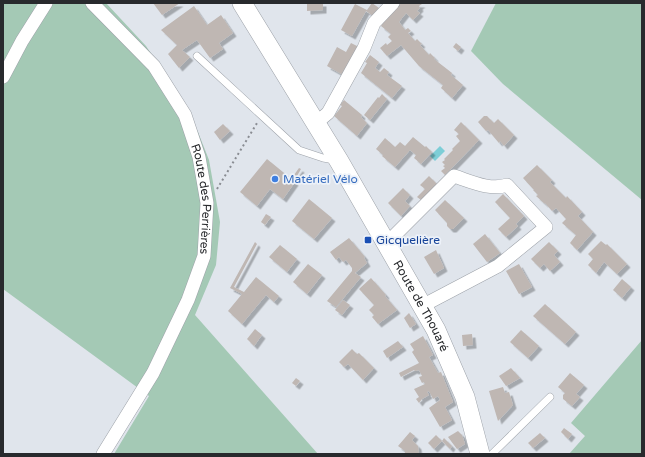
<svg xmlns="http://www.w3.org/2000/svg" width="645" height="457" font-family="'Varela Round',sans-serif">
<defs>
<filter id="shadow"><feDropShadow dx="3.5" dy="3.5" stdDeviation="0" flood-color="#0004"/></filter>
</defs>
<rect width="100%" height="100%" fill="#e0e5ec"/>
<!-- green -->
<g fill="#a4c9b5">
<polygon points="3,3 106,3 146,46 178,94 198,132 209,160 220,222 216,265 195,315 318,454 114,454 149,396 3,289"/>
<polygon points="496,3 642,3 642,200 503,84 471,51"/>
<polygon points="642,340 642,454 569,454 585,436 571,423"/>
</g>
<!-- water -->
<polygon fill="#7dced7" points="440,146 445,151 435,161 430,156"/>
<!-- building -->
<g fill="#bfb7b3" filter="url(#shadow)">
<polygon points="153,3 180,3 162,15"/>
<polygon points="307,3 323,3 323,10 307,11"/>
<polygon points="372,3 379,8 373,16 366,11 352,36 341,30 355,4 367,10"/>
<polygon points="401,3 422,4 419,6 420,8 417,11 420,13 413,20 406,13 399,22 405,30 408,28 411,31 408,33 415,41 417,39 422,44 420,45 429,55 430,53 435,58 434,59 452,73 451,75 463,85 452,98 441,88 443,85 419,66 401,45 387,56 380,48 386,43 387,45 392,41 388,37 391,34 381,26 386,18"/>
<polygon points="194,6 207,25 221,15 233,33 219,43 223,49 210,58 197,40 182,50 190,57 179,68 168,54 177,45 161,30"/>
<polygon points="351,43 359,47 345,76 327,66 337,47 346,52"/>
<polygon points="456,43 461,47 458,51 453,47"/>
<polygon points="370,55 379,62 375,68 380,72 384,68 389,72 387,75 402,86 392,98 361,73 367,63 365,62"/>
<polygon points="382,94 387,99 370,120 364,115 378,97 379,98"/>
<polygon points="344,100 362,115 361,117 367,123 357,136 334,116 342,106 340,105"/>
<polygon points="484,116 487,116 494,123 498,119 514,135 504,146 500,141 499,143 488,130 486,131 478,122"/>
<polygon points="461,122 479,140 445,175 441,171 445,168 443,166 445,165 442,162 445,160 444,159 453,150 452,149 460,141 456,136 459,134 454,130"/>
<polygon points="223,124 230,131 220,140 214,132"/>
<polygon points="413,137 425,147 426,146 432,152 421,164 414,158 416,155 410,150 395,167 382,156 383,155 376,149 385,138 395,147 400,142 405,146"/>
<polygon points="267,159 295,182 283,199 270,189 257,206 240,192"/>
<polygon points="537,165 552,180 550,182 566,198 567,196 582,212 578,216 593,232 577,250 570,243 576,235 562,223 566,219 556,208 552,211 545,203 545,204 536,196 538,195 533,190 534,190 523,178"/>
<polygon points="299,168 301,169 297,176 294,175"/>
<polygon points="429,176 437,184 421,200 417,197 425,189 420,185"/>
<polygon points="403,188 410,195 405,201 410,206 401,216 388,203"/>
<polygon points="503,194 524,216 516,224 518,226 506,237 498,229 510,218 495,202"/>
<polygon points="309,199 332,218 314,239 292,221"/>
<polygon points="445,200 464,218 453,229 450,229 447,226 447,223 435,210"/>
<polygon points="266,214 271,217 265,225 261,222"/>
<polygon points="485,234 500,253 487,262 473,244"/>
<polygon points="349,238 365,257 364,258 367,263 355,273 361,277 336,307 327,301 352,271 352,268 346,260 343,262 339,257 336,260 330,252"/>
<polygon points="601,241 606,245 607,244 627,264 617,274 604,262 596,273 588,265 593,259 588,254"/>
<polygon points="255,242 257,244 234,287 244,292 256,277 279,296 274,302 266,295 242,324 228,311 242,294 230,288"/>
<polygon points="549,242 558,251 554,255 560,262 550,271 544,264 540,268 531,259"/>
<polygon points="280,245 297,259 287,272 269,257"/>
<polygon points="436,250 444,268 434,274 424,257"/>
<polygon points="308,264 322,275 307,294 293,282"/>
<polygon points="519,264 532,287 519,294 506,271"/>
<polygon points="371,278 386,295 385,296 397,310 378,324 372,317 374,315 369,310 374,305 359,289"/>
<polygon points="622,279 631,287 622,298 613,290"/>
<polygon points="343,300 350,305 342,315 335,310"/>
<polygon points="545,304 576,332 565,344 533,316"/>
<polygon points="409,313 416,324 410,328 404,318"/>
<polygon points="255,329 262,335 254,346 247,339"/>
<polygon points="521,330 539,346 528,358 510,342"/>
<polygon points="472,334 473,345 463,346 462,335"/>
<polygon points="423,336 433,355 429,357 438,373 441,372 453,402 445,407 452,420 440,427 429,408 440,400 438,396 433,399 429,391 427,392 429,395 422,399 419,403 416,399 419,397 414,389 425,384 424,382 422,383 419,377 422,376 419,370 415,371 414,370 401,377 399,373 419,363 412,352 414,350 410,344"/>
<polygon points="398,341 403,347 387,358 383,351"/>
<polygon points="352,349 357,354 359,353 374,368 363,380 348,364 344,367 339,362"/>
<polygon points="511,368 520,378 506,386 499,376"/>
<polygon points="570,373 584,385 576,394 580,397 572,406 563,399 563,395 565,393 558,387"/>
<polygon points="296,378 300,381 296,386 292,383"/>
<polygon points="503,387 505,393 509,392 513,405 498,421 489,391"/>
<polygon points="564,428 572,434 568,439 561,432"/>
<polygon points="458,431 462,435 465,444 457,449 448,437"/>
<polygon points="410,432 415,436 412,440 418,446 419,454 405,454 405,451 398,446"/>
<polygon points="540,433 545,438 533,448 528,443"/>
<polygon points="436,435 442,441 434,449 428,443"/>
<polygon points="444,438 452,446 450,449 442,441"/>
</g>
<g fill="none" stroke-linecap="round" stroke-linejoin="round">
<defs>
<g id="lane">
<polyline points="197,56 299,150 323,158 335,160"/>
<polyline points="492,454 550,397"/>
</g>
<g id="street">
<path id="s1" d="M 92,3 L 154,66 L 185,115 L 199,157 L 207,203 L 204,256 L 188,300 L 153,373 L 103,454"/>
<polyline points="3,77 22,41 46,3"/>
<polyline points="316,123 328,113 364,48 374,23 393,3"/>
<path d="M 386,244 L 454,176 C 470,181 490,191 507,185 L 546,227 L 498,266 L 422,306"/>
</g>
<g id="secondary">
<path id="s2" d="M 242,3 L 339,161 L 436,330 L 465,397 L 480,454"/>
</g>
</defs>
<!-- lane casing -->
<use href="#lane" stroke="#9da2a9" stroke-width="8"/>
<!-- street casing -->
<use href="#street" stroke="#9da2a9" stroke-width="14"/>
<!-- secondary casing -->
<use href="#secondary" stroke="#9da2a9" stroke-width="20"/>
<!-- path -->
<polyline stroke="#898c92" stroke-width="2" stroke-dasharray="2 3" stroke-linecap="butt" points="217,189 257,123"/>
<!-- lane -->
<use href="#lane" stroke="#fff" stroke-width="7"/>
<!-- street -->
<use href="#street" stroke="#fff" stroke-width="13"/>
<!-- secondary -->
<use href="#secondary" stroke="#fff" stroke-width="19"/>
</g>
<!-- markers -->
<circle fill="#3f7fe0" stroke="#edf2f9" stroke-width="1.5" cx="275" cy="179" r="4"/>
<rect fill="#1a4fb4" stroke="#edf2f9" stroke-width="1.5" x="364" y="236" width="8" height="8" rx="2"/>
<g text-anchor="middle" stroke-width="3.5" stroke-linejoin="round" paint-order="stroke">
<!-- shop labels -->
<g font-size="12" fill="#366cbe" stroke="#edf2f9" text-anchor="start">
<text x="283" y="183">Matériel Vélo</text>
</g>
<!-- street labels -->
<g font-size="12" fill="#282a2d" stroke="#edf2f9">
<text dy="4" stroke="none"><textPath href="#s1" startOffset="233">Route des Perrières</textPath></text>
<text dy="4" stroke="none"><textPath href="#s2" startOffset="352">Route de Thouaré</textPath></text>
</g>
<!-- transit labels -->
<g font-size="12" fill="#164399" stroke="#edf2f9" text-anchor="start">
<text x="376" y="244">Gicquelière</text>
</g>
</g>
<!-- border -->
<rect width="645" height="457" fill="none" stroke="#282a2d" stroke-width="8"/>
</svg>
